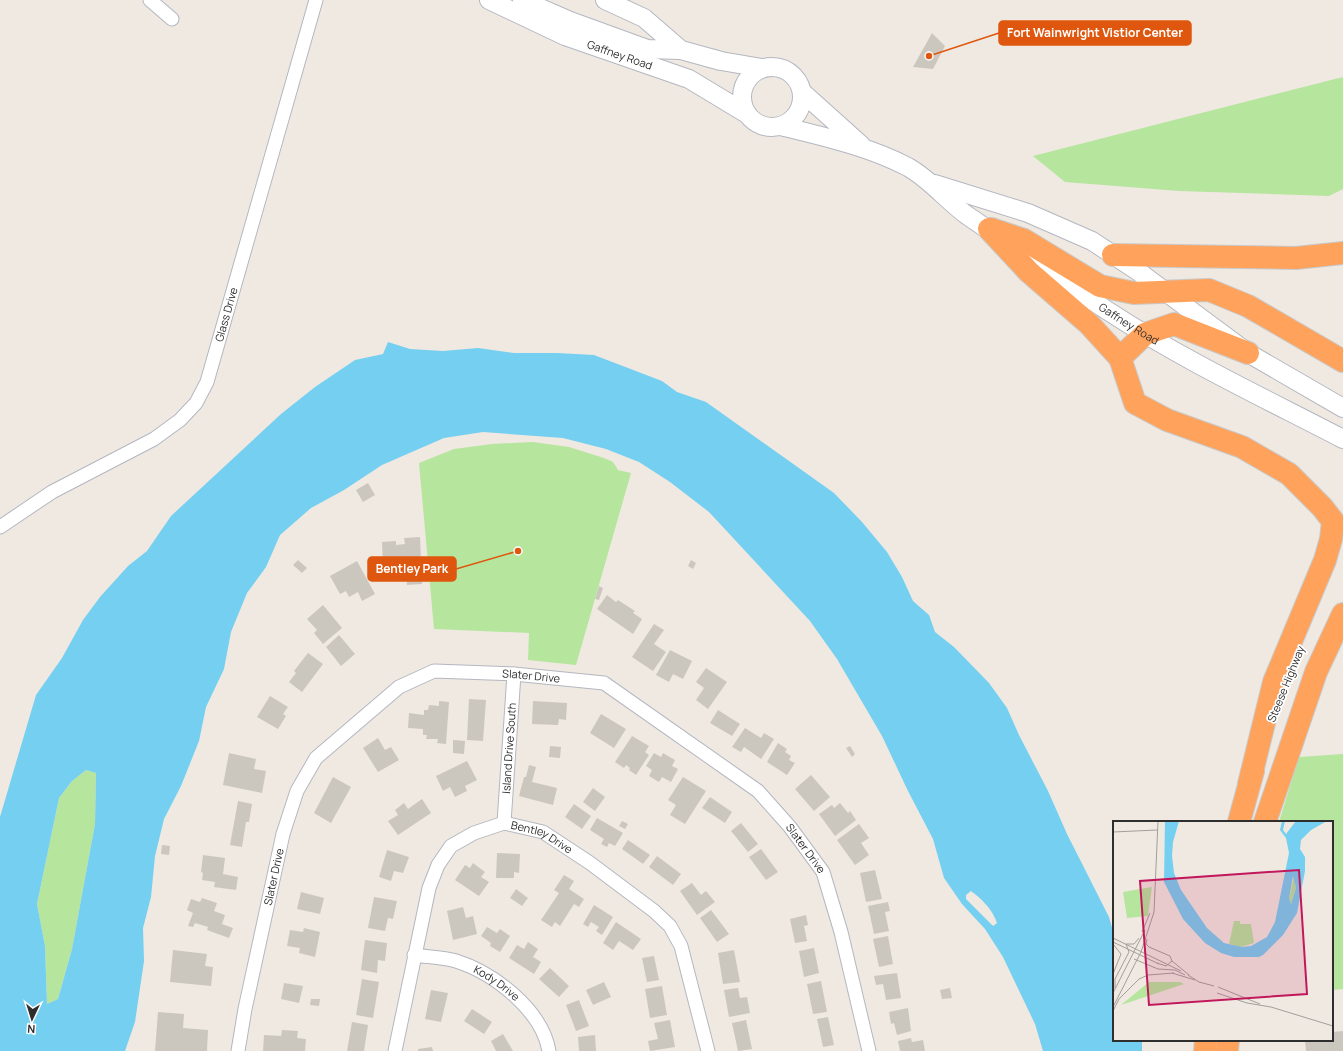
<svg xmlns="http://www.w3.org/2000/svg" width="1343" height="1051" font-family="Manrope,sans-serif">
<rect width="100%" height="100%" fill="#efe9e1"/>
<!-- green -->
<g fill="#b6e59e">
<polygon points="1343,77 1343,189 1329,196 1179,191 1065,182 1033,156"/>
<polygon points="533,442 569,447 604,458 613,462 618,470 631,473 576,665 528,660 529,633 434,629 419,463 454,449 492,444"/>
<polygon points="1343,754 1343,989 1332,990 1332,822 1279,822 1299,757"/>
<polygon points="86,770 96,773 95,824 72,949 58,999 47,1004 45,946 37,904 59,798 72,781"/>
</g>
<!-- water -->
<path fill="#75cff0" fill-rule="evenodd" d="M 388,342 L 410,349 L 443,351 L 478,348 L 514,353 L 557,353 L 594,355 L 662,381 L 677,392 L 706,402 L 834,493 L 862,522 L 887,552 L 902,577 L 913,601 L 929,615 L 935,632 L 954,647 L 989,683 L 1007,708 L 1019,735 L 1048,791 L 1067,834 L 1109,917 L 1114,935 L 1114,1040 L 1142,1040 L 1142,1051 L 1043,1051 L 1035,1024 L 1003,957 L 985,929 L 962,904 L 944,878 L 933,839 L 908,791 L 882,736 L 837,659 L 810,621 L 709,512 L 670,482 L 639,462 L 606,449 L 563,438 L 483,432 L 444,438 L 382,465 L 344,490 L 311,508 L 280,535 L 266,567 L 247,593 L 231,632 L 224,669 L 206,707 L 199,741 L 181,786 L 164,819 L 155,856 L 151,897 L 143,928 L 144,961 L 135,1022 L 125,1051 L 0,1051 L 0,817 L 36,695 L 62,658 L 83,620 L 100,597 L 128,566 L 147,551 L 171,516 L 281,414 L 315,387 L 355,360 L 383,354 ZM 86,770 L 96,773 L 95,824 L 72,949 L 58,999 L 47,1004 L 45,946 L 37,904 L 59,798 L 72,781 ZM 971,891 C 982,899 993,910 997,923 L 993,926 L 966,899 L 966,895 Z"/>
<!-- building -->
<g fill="#cbc7bf">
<polygon points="932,33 945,46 933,69 913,67"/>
<polygon points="368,483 375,495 363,502 356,490"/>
<polygon points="420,537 422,584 407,585 406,568 383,569 382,542 396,541 396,545 405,544 404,538"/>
<polygon points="298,560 307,568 302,573 293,565"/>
<polygon points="691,560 696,563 693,569 688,566"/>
<polygon points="357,561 375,594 362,601 358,592 349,597 346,591 340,594 330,576"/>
<polygon points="599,586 603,588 599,600 595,599"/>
<polygon points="607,595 616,602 618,600 635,611 633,613 642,619 633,634 597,609"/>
<polygon points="323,605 342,628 323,644 314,633 317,630 307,619"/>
<polygon points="654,624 664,630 654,644 666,652 653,671 632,657"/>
<polygon points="339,635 355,654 341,666 326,647"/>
<polygon points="670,650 692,661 683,679 673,674 669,682 656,675"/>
<polygon points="308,653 323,664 302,692 289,682 296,673 294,671"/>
<polygon points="706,668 727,682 708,709 696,700 704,688 696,682"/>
<polygon points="270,696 288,707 283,714 286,716 278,729 257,717"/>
<polygon points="469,699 486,700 483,741 467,740"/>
<polygon points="439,701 449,702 446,744 437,743 438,739 426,739 427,735 423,735 423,729 408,728 409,713 424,715 424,710 428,710 429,705 439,706"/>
<polygon points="533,701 567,703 566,720 559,719 558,725 532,724"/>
<polygon points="718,710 740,724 732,736 710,723"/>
<polygon points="601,714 626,729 614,748 590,733"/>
<polygon points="745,728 761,738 764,733 774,739 761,759 744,747 741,752 732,747"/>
<polygon points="632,736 649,746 645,752 649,755 636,775 629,770 630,768 626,765 624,768 615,762"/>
<polygon points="378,738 385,750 391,747 399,760 378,772 363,748"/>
<polygon points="453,740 465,741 464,754 453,753"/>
<polygon points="778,743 787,749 785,752 791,756 789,760 795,763 787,775 767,762"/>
<polygon points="550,746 561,747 560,758 549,757"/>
<polygon points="850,746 855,754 852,757 846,748"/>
<polygon points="229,753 256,759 254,769 266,771 262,793 223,785"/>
<polygon points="654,753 661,757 663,753 675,760 672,766 678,769 671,782 662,777 659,782 649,776 652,770 646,766"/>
<polygon points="467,761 477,780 465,786 467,791 455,797 450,787 443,791 436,776"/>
<polygon points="529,765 536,767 532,782 557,788 553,805 519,796 524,777 526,777"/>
<polygon points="811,775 830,797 814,811 795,789"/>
<polygon points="333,777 351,787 331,823 314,813"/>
<polygon points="683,777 706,791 685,824 670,815 676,805 668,800"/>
<polygon points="593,788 605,797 595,811 583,802"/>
<polygon points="710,797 732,812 725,823 702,808"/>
<polygon points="422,799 431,813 398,835 388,821 398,815 395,810 404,803 408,809"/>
<polygon points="238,801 252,804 249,822 246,822 242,847 230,845"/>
<polygon points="840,803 848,813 850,811 856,820 835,836 819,814 832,805 834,808"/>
<polygon points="574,804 591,816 582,829 565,817"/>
<polygon points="597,818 623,833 615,846 609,843 607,847 601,844 604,839 590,830"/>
<polygon points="622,821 628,824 625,829 619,826"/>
<polygon points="741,823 758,844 748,852 731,831"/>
<polygon points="859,824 869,838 861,843 869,855 855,865 837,840"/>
<polygon points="628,840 650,855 643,864 622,849"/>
<polygon points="162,845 170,846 169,855 161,854"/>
<polygon points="761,849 778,872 766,880 749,857"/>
<polygon points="387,850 409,857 403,873 394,871 391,881 379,877"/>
<polygon points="497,853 520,854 519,873 514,872 514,878 496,878"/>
<polygon points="203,855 225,858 223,874 238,877 236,890 214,887 215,882 202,880 203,873 201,872"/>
<polygon points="657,856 681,874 673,885 649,867"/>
<polygon points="473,863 485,872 481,877 489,882 479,896 455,880 465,865 470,868"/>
<polygon points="875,870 882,899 866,902 860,873"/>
<polygon points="564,875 574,881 569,889 584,899 579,907 574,904 560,926 555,922 552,927 541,920 559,893 554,890"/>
<polygon points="692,883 701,895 706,891 715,902 697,915 680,891"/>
<polygon points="516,889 528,898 522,906 510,898"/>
<polygon points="301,892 324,898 320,914 297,909"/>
<polygon points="374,897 397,901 393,919 388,918 385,931 368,928"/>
<polygon points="202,898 217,903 214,911 225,915 222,924 233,928 229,938 207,930 208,927 195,923 193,927 188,926 193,913 187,910 191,899 200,902"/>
<polygon points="888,902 890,911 885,912 889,931 874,934 868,906"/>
<polygon points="594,905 613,917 602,935 596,931 599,927 591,922 588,927 583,924"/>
<polygon points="463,907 466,918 473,916 477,934 453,940 447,911"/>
<polygon points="711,910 729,934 717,942 700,918"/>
<polygon points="806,915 808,925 804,926 807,941 795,943 790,919"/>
<polygon points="616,922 641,939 633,950 619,941 613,950 603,943"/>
<polygon points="487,927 497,933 500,929 510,936 500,952 490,946 491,943 481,936"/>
<polygon points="304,928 320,932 315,957 299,953 300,948 287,946 290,930 303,932"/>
<polygon points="888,936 893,964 879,967 873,939"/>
<polygon points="365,940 387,943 385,961 378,960 377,973 361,970"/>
<polygon points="528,942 538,949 533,957 541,962 534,974 509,958 517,945 524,949"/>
<polygon points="814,948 819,973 804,977 799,951"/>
<polygon points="173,950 207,954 205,966 213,967 211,986 170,982"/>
<polygon points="734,950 740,982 723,984 718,953"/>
<polygon points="654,956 659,980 647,982 642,958"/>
<polygon points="550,968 569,986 559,997 539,979"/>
<polygon points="897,973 901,998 886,1000 883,984 876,985 874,976"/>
<polygon points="362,979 379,982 373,1018 356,1015"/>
<polygon points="821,981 827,1012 813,1014 807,984"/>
<polygon points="604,982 611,997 593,1005 586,990"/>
<polygon points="284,983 303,986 299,1003 281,999"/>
<polygon points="662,986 667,1015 650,1018 645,989"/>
<polygon points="738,988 740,998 747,997 750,1013 729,1017 724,990"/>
<polygon points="950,988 952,998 942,999 940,990"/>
<polygon points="431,990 448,993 441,1022 425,1019"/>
<polygon points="311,999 320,999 319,1006 310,1005"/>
<polygon points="579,1000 589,1026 576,1031 566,1005"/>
<polygon points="908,1008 911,1031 897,1035 894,1023 891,1024 889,1012"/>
<polygon points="472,1009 492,1022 484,1034 464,1021"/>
<polygon points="158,1012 184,1014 183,1028 208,1030 207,1051 155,1051"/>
<polygon points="828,1017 834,1045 823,1047 817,1019"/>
<polygon points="670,1020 675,1047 650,1051 648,1041 658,1039 654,1023"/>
<polygon points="746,1020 752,1049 738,1051 732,1023"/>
<polygon points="352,1022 368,1025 364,1051 347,1051"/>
<polygon points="282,1030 298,1031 297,1038 306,1039 305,1051 263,1051 264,1035 281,1036"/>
<polygon points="1343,1031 1343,1051 1306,1051 1305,1040 1332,1040 1332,1032"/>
<polygon points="503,1034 513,1051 496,1051 491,1041"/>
<polygon points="595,1035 596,1051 579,1051 578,1037"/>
<polygon points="911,1038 912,1042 923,1040 925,1051 900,1051 898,1041"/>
<polygon points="432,1047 433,1051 418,1051 418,1049"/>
</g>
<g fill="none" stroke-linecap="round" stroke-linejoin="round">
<defs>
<g id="street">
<polyline points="150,0 172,19"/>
<path id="s1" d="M 0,527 L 52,492 L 154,439 L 180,420 L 196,403 L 207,382 L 316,0"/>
<path id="s2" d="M 504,823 L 514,674"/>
<path id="s3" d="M 414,955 C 427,957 443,957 456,961 C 494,973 542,1010 549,1051"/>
<path id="s4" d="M 238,1051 L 245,1009 L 283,834 L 297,791 L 316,758 L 399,687 L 434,671 L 514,674 L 604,683 L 758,791 L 790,827 L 823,872 L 841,932 L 869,1051"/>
<path id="s5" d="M 395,1051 L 429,888 L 438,865 L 451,846 L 474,833 L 504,823 L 543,832 L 590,863 L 654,911 L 670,926 L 681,946 L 708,1051"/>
</g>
<g id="secondary">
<path id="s6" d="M 489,0 L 565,36 L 689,79 L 747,114"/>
<polyline points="522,0 570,21 647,49 681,50"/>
<polyline points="605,0 644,18 681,50 721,61 762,68"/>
<circle cx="772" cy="97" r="30"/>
<polyline points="802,92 861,145"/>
<path id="s7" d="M 781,126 C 824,137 868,146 908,167 C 931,180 947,201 968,216 C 1015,248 1061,280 1108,311 C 1183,360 1264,398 1343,439"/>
<polyline points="935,184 1028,213 1092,241 1139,272 1248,353 1343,408"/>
</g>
<g id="highway">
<polyline points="989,229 1029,272 1089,324 1120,358 1135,403 1167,420 1242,447 1289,474 1322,507 1333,521 1331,539 1325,560 1274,682 1249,784"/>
<polyline points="991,229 1024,240 1100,286 1134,293 1209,290 1248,306 1343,361"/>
<polyline points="1113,255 1296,258 1343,253"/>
<polyline points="1120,358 1145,334 1174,324 1248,353"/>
<polyline points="1239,822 1253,771"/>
<polyline points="1265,822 1316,672 1343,614"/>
<polyline points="1205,1051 1206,1040"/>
<polyline points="1227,1051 1228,1040"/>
</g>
</defs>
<!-- street casing -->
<use href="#street" stroke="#b4b7c1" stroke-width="15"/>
<!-- secondary casing -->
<use href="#secondary" stroke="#b4b7c1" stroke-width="20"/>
<!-- highway casing -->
<use href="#highway" stroke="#c9c9c9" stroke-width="24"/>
<!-- street -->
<use href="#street" stroke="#fff" stroke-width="13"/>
<!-- secondary -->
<use href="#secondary" stroke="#fff" stroke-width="18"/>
<!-- highway -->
<use href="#highway" stroke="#ffa35c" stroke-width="22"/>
</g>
<g text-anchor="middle" stroke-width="3.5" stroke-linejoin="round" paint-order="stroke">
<!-- street labels -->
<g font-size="11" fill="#2e2e2e" stroke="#fff">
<text dy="4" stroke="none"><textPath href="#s6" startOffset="142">Gaffney Road</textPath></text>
<text dy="4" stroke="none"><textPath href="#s1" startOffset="327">Glass Drive</textPath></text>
<text dy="4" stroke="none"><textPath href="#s7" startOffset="405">Gaffney Road</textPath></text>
<text dy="4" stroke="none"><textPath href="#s4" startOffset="550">Slater Drive</textPath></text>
<text transform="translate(1286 684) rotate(-68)" y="4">Steese Highway</text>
<text dy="4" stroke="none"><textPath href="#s2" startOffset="75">Island Drive South</textPath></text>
<text dy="4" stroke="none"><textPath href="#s5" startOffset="313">Bentley Drive</textPath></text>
<text dy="4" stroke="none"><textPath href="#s4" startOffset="886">Slater Drive</textPath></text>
<text dy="4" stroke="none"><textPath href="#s4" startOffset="178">Slater Drive</textPath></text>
<text dy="4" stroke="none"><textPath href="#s3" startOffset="89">Kody Drive</textPath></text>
</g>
</g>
<!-- overview -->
<g transform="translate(1113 821)">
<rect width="220" height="220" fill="#efe9e1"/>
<path d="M 181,55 L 183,67 L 178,83 L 176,77 ZM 39,66 L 35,95 L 14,97 L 10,71 ZM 121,100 L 127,100 L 127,103 L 138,103 L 141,122 L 128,126 L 116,123 ZM 36,161 L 67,161 L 71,163 L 8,184 Z" fill="#b6e59e"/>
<path d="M 52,0 L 66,0 L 60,21 L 59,35 L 61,52 L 68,69 L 94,107 L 111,122 L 129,126 L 138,125 L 154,116 L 162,101 L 176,32 L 173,17 L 167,9 L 169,0 L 172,0 L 170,9 L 173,13 L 183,0 L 214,0 L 198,9 L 188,19 L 187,28 L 192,36 L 192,50 L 184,92 L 170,114 L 150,134 L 146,136 L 121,136 L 108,132 L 92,122 L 70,98 L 51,61 ZM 180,55 L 183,67 L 178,83 L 176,77 Z" fill="#75cff0" fill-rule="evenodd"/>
<path fill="none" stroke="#a29e99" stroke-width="1" d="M 0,11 L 44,9M 29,111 L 37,92M 0,117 L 68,150M 34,118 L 33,123 L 36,126 L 57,135 L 59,140 L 76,154M 0,121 L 46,143M 0,123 L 8,133 L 0,153M 13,123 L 21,123 L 26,117M 21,138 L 45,148 L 62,149 L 72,154M 44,142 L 53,145 L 59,140M 59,152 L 82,159M 75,154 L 86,161 L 101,165M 105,166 L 147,183M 2,167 L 2,158 L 16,131 L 13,123M 0,172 L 32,109M 104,172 L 134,182 L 158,186 L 220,205M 0,186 L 28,131 L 41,91 L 45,0M 0,190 L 6,178 L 26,158 L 35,154 L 61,152"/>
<path fill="#c2185b" fill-opacity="0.15" stroke="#c2185b" stroke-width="2" d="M 186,49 L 194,173 L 36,184 L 27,60 Z"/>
<rect width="220" height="220" fill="none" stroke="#2e2e2e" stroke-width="2"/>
</g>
<!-- callouts -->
<path fill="none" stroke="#df570e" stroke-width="1.5" d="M929 56L999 33M518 551L456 569"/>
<g fill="#df570e" stroke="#fff" stroke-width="1.5">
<circle cx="929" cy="56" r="4"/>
<circle cx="518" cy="551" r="4"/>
</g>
<g fill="#df570e" stroke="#df570e" stroke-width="1.5">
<rect x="999" y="21" width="192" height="24" rx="4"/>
<rect x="368" y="557" width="88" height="24" rx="4"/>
</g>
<g font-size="12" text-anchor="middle" font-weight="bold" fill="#fff">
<text x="1095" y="37">Fort Wainwright Vistior Center</text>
<text x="412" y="573">Bentley Park</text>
</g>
<!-- north arrow -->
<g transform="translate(32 1019) rotate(184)" stroke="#ffffff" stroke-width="3" paint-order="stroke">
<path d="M0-3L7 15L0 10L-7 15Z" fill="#2e2e2e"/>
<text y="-6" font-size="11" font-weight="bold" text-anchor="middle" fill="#2e2e2e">N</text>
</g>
</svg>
